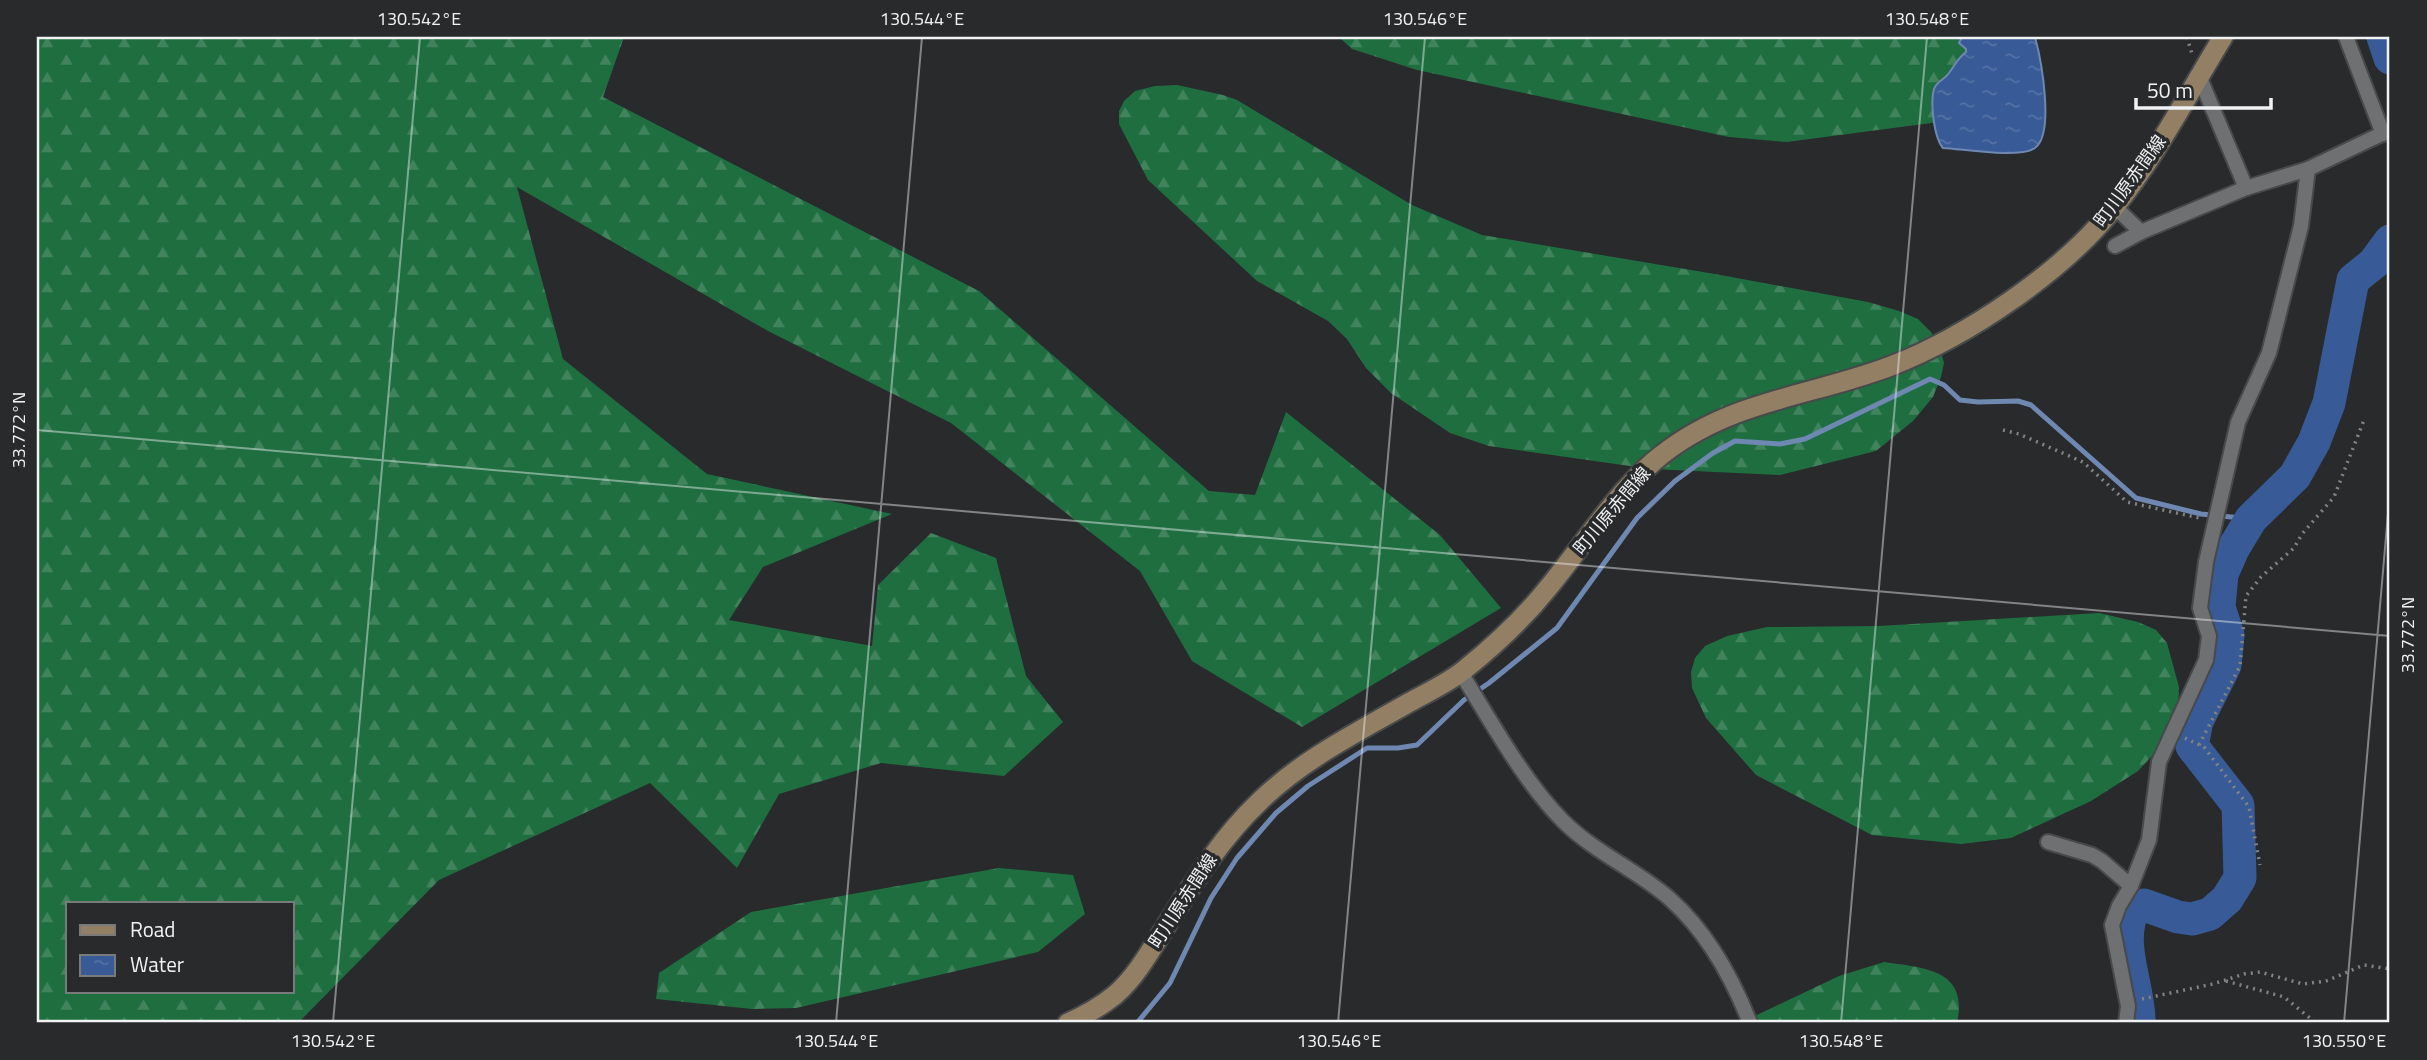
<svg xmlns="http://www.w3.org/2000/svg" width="2427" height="1060" font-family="'Titillium Web','Noto Sans JP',sans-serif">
<defs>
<pattern id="forest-firs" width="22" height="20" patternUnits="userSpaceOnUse" patternTransform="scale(1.75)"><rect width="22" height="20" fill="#1f6e40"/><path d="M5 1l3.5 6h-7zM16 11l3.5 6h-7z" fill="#40835c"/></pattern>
<pattern id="water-ripples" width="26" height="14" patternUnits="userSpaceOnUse" patternTransform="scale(1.75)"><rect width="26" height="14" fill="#385a96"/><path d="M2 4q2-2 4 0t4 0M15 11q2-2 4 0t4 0" fill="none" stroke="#5572a5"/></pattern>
</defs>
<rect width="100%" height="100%" fill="#282a2c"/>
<!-- forest -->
<g fill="url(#forest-firs)" fill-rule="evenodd">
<path d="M 37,37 L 624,37 L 603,97 L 979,291 L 1209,491 L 1255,495 L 1286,412 L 1440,535 L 1501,608 L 1302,727 L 1192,661 L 1140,571 L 951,423 L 768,331 L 517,187 L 563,359 L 707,474 L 892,514 L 763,567 L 729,620 L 872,646 L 878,585 L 931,533 L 996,558 L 1026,676 L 1063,722 L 1004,776 L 881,763 L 779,794 L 737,868 L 650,783 L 439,880 L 301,1020 L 303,1023 L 37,1023 ZM 292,904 L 292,992 L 68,992 L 68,904 Z"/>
<polygon points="1339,37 2006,37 1954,120 1787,142 1729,137 1417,70 1352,49"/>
<polygon points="1177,85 1223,95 1237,100 1412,205 1482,235 1715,274 1868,302 1899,311 1918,319 1931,332 1939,345 1944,363 1941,377 1933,397 1913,421 1876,451 1780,475 1651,469 1489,446 1450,433 1391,393 1366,368 1347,339 1328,321 1257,281 1148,180 1119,124 1119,111 1124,101 1135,91 1155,86"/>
<polygon points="2099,613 2138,622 2156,630 2167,643 2179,687 2178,708 2166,741 2138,771 2091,801 2011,838 1961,844 1872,835 1756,775 1706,718 1692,688 1691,672 1695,658 1705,646 1727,636 1767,627 1879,626"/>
<polygon points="999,868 1073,875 1085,914 1038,952 796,1008 752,1009 656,999 659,973 751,912"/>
<path d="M 1884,962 C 1924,968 1969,969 1957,1023 L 1740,1023 L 1839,976 Z"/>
</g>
<!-- water -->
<path fill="url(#water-ripples)" stroke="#6f88b2" stroke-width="2" d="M 1962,37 L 2035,37 C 2041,59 2055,133 2035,148 C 2019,159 1964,149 1943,148 C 1934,138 1930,102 1934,89 C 1936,82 1945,79 1949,73 C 1955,65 1957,59 1966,52 L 1966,49 L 1959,43 Z"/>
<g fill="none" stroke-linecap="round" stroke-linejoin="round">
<!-- stream -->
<polyline stroke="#6f88b2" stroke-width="5" points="1137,1023 1170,983 1211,898 1237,858 1276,813 1308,786 1367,748 1398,748 1417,745 1464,700 1489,683 1557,628 1637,518 1675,481 1713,453 1735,441 1780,444 1805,439 1930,379 1944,385 1960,400 1978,402 2018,401 2031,405 2136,498 2201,514 2251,519"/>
<!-- river -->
<g stroke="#385a96" stroke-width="33">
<polyline points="2383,37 2390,58"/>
<path d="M 2139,1023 C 2140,986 2116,944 2134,908 L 2144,905 L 2178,917 L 2192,919 L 2210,914 L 2227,899 L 2240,878 L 2238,805 L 2192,746 L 2197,721 L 2225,665 L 2228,635 L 2219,607 L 2222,574 L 2233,549 L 2251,519 L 2295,476 L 2314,442 L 2329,403 L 2353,280 L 2374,263 L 2390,241"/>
</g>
<defs>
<g id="street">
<polyline points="2346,37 2383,134"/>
<polyline points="2199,76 2246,188"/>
<polyline points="2115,207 2141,232 2246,188 2308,169 2390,130"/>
<polyline points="2115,246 2141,232"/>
<path d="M 1461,673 C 1491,721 1524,782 1563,821 C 1595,853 1637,870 1670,899 C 1708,933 1732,977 1750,1023"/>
<polyline points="2048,842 2092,855 2102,861 2131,886"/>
<polyline points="2126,1023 2128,1006 2112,925 2119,906 2131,886 2149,840 2159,762 2206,660 2209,636 2200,608 2206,562 2238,422 2269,353 2301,226 2308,169"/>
</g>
<path id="secondary" d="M 1068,1023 C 1084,1016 1100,1007 1115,995 C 1136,977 1151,950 1166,926 C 1194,882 1221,838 1260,801 C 1303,759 1358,732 1410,702 C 1428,692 1448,683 1464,670 C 1494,646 1524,618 1548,588 C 1582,547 1612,498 1653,462 C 1725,400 1807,398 1891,366 C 1968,336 2061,273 2113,209 C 2156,156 2188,94 2223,37"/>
</defs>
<!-- street casing -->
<use href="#street" stroke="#47494a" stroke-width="18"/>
<!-- secondary casing -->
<use href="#secondary" stroke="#47494a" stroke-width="23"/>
<!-- path -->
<g stroke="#828485" stroke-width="3.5" stroke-dasharray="2 5" stroke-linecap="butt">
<polyline points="1946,37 1947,37"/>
<polyline points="2187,37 2192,54"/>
<polyline points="2003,430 2019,434 2083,462 2127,502 2200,518"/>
<polyline points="2185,738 2204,747 2249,807 2260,865"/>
<polyline points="2199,745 2240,666 2246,596 2261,577 2294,548 2302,534 2334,497 2364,420"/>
<polyline points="2226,981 2284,997 2316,1023"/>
<polyline points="2142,999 2213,984 2244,974 2260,972 2303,984 2326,981 2364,965 2390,969"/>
</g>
<!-- street -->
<use href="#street" stroke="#6e7072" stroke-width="14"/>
<!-- secondary -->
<use href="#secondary" stroke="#938064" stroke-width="19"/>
</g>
<!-- ticks -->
<path fill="none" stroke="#f0f2f3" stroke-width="2" stroke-opacity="0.45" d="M 37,430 L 2390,636M 333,1023 L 420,37M 836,1023 L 922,37M 1338,1023 L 1425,37M 1841,1023 L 1927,37M 2344,1023 L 2390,490"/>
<g text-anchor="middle" stroke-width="7" stroke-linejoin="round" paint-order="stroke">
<!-- street labels -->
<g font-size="18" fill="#f0f2f3" stroke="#282a2c">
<text transform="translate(2130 181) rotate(-54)" y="6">町川原赤間線</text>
<text transform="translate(1612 511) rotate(-50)" y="6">町川原赤間線</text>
<text transform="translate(1183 901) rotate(-57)" y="6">町川原赤間線</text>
</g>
</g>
<!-- border -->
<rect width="2427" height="1060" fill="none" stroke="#282a2c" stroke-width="77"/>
<!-- legend -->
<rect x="66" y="902" width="228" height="91" fill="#282a2c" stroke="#787a7c" stroke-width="2"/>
<rect x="80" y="925" width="35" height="10" fill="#938064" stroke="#787a7c" stroke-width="2"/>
<text x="130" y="937" font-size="21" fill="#f0f2f3">Road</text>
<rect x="80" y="955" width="35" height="21" fill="url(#water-ripples)" stroke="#787a7c" stroke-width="2"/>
<text x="130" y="972" font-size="21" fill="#f0f2f3">Water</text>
<!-- scale -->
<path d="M2136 98v10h135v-10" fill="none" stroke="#f0f2f3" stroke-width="3.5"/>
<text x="2147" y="98" font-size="21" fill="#f0f2f3" stroke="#282a2c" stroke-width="5" paint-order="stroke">50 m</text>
<rect x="38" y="38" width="2350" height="983" fill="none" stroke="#f0f2f3" stroke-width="2.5"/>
<g font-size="18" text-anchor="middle" fill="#f0f2f3">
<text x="419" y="25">130.542°E</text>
<text x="922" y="25">130.544°E</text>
<text x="1425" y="25">130.546°E</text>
<text x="1927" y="25">130.548°E</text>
<text transform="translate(19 430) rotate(-90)" y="6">33.772°N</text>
<text transform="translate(2408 635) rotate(-90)" y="6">33.772°N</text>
<text x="333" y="1047">130.542°E</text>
<text x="836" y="1047">130.544°E</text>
<text x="1339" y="1047">130.546°E</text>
<text x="1841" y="1047">130.548°E</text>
<text x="2344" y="1047">130.550°E</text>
</g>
</svg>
